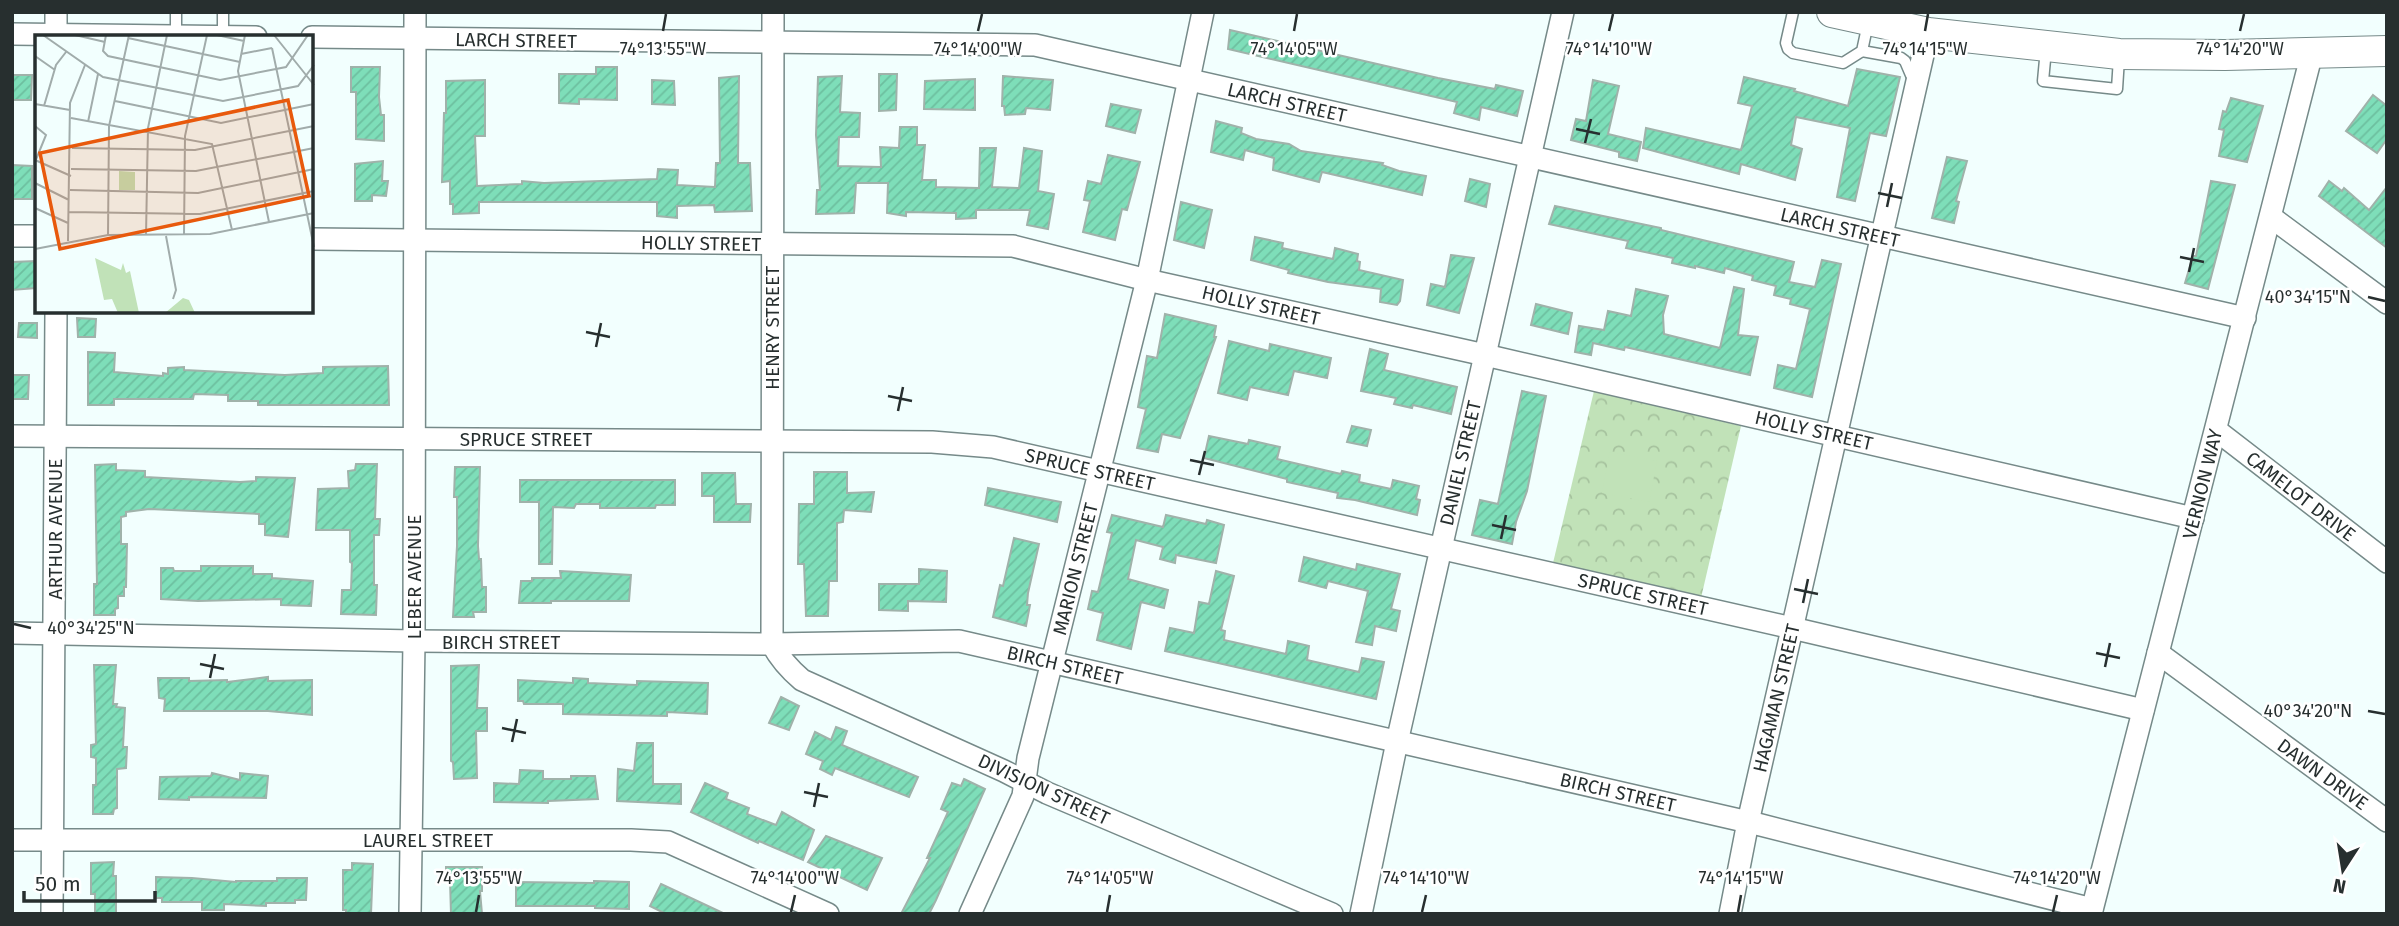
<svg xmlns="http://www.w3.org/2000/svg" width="2399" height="926" font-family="'Fira Sans',sans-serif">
<defs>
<pattern id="park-crowns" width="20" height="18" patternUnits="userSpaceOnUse" patternTransform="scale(1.75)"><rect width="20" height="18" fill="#c1e2b8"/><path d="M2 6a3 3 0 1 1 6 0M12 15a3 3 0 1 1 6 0" fill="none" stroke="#a6c29e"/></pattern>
<pattern id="building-hatch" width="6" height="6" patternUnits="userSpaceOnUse" patternTransform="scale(1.75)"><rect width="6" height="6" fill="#7edeb9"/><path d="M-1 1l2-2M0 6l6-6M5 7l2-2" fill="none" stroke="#6dbf9f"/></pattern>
</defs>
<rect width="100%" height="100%" fill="#f2fffe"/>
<!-- park -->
<polygon fill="url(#park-crowns)" points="1594,391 1741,426 1701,598 1553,563"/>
<!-- pitch -->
<polygon fill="#c1e2b8" points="1610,452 1657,461 1649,502 1602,493"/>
<!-- building -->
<g fill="url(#building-hatch)" stroke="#a0b2aa" stroke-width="2">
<polygon points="1230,30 1438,78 1495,89 1496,85 1523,91 1517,116 1481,107 1479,120 1454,113 1457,102 1228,49"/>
<polygon points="351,67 380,67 379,97 381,115 384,115 384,141 356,139 356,92 351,92"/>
<polygon points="596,67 617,67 617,100 579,99 579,104 559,103 559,74 596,74"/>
<polygon points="1857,69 1900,77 1886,136 1870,133 1855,201 1837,197 1850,128 1796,117 1791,145 1802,149 1795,180 1741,164 1739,174 1643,148 1646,128 1741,150 1752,106 1738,103 1744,77 1795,89 1794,91 1848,106"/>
<polygon points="879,74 897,74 896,110 879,111"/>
<polygon points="12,75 32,75 31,100 12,100"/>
<polygon points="739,76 738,163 750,163 752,211 715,212 714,205 677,206 677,218 657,216 657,202 479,202 479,213 453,214 453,204 450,204 450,181 442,182 444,113 446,113 446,81 485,80 485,136 475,136 477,186 522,184 522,181 544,183 657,179 658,169 678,170 677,185 715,187 716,163 720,163 719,78"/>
<polygon points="842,76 840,112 860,113 859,137 839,137 838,166 881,167 880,147 899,148 900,127 917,127 917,145 925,145 922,180 936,180 936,187 979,188 980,148 996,148 992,187 1019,188 1024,148 1042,151 1038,191 1054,194 1048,229 1027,225 1030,210 976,210 976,218 956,219 956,213 906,212 906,216 887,213 888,183 856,183 854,213 816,214 817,190 820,190 816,135 818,77"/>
<polygon points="1003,76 1053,80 1050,110 1026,108 1025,114 1005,115 1004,106 1002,106"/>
<polygon points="975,79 975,110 924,109 925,81"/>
<polygon points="652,80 674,81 675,105 652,104"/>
<polygon points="1593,80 1619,86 1608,134 1641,142 1637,161 1619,157 1619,152 1571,140 1576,119 1586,121"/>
<polygon points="2373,95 2387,106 2387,139 2377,153 2346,131"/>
<polygon points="2231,98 2263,106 2247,162 2219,156 2224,130 2219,129 2223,111 2226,112"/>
<polygon points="1111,104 1141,110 1135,133 1106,126"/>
<polygon points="1216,121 1242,128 1241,133 1256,139 1289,144 1301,151 1383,163 1382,165 1399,171 1426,176 1422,195 1322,172 1319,182 1273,170 1274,158 1245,150 1243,160 1211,152"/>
<polygon points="1108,155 1140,162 1127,210 1122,209 1115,240 1083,232 1090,201 1084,200 1088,181 1101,184"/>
<polygon points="1947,157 1967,161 1956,201 1959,202 1954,223 1932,218"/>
<polygon points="383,161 382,181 388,181 386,196 372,195 372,201 355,201 355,164"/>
<polygon points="12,165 32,166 32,199 12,199"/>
<polygon points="1470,179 1490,184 1486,207 1465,201"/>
<polygon points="2211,181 2235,185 2208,289 2185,283 2193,256 2196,256"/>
<polygon points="2329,181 2342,191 2344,188 2369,210 2387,187 2387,248 2319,196"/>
<polygon points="1181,202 1212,210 1204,248 1174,240"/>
<polygon points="1555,206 1661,228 1661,230 1794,262 1789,282 1815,287 1822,260 1841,264 1812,397 1774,388 1778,365 1796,369 1810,309 1790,304 1791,299 1774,295 1776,286 1752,280 1753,276 1725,268 1724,273 1695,266 1695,268 1672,263 1673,258 1626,248 1628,241 1549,224"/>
<polygon points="1255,237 1283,243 1282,248 1333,259 1335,248 1358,254 1357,261 1360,262 1359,270 1403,280 1400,301 1397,305 1380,302 1381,289 1328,282 1288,273 1289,270 1251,260"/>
<polygon points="1451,255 1474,258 1459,313 1427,305 1431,284 1445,287"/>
<polygon points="36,261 36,288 12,290 12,262"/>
<polygon points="1734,287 1744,289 1738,335 1758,337 1750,375 1625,347 1624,350 1593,343 1591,355 1575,352 1579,326 1604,330 1608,311 1631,316 1636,289 1668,296 1663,315 1664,334 1720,348"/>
<polygon points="1536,304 1572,313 1568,334 1531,325"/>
<polygon points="1165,314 1216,326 1214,337 1216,337 1180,438 1162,434 1158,452 1137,448 1146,409 1138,407 1147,356 1157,358"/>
<polygon points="77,318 96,319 95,337 78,337"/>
<polygon points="19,323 37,323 37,338 18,337"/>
<polygon points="1229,341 1269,351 1270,344 1331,358 1327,378 1294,371 1288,395 1250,387 1247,400 1218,393"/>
<polygon points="1370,349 1388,354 1384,370 1457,387 1451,414 1413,405 1412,408 1394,404 1396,398 1361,391"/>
<polygon points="88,352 115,353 114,372 163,376 163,373 168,374 168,368 184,367 184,370 285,375 323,373 323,367 388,366 389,405 258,405 258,401 228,401 228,395 194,394 193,399 114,399 114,405 88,405"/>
<polygon points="12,375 29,375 28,399 12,399"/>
<polygon points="1522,391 1546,396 1527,491 1516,522 1512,544 1472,535 1480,500 1498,504"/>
<polygon points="1352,426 1371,430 1367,446 1347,442"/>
<polygon points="1209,436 1248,444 1249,440 1280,447 1277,459 1341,474 1342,471 1360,475 1359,482 1391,489 1393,480 1419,486 1416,499 1420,500 1417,515 1355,500 1337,498 1338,493 1287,482 1287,479 1204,458"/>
<polygon points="116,464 116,470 145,471 145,477 240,482 256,481 256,477 295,478 288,537 265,535 265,524 259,524 259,514 149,509 126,512 126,516 121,517 121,544 127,544 126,587 124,587 124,596 118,596 118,608 115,609 115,615 94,615 94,584 97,584 95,465"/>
<polygon points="356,464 377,464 375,519 380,519 379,535 374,535 374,585 377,585 376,615 341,614 342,590 351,590 352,563 350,562 350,530 316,530 318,489 349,488 348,471 355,470"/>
<polygon points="455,467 480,467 478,546 479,559 481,559 482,587 486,587 486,612 473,612 474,617 453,617 457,546 457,497 454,497"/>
<polygon points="814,472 847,472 847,493 874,492 871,512 844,510 843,522 837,523 837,581 829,581 828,616 806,616 804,564 798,564 799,504 814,504"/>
<polygon points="702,473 735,473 736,504 751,504 750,522 714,522 714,496 702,496"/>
<polygon points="520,480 675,480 675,505 656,505 655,508 600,508 600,504 576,504 574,508 553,507 552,564 539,564 539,502 520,502"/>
<polygon points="988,488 1061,502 1057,522 985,505"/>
<polygon points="1112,515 1163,527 1166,515 1206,524 1207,520 1224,525 1216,563 1176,555 1175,563 1160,559 1163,547 1136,540 1128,579 1168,590 1164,608 1141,602 1131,649 1097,640 1103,613 1088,609 1092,591 1098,592 1112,533 1107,532"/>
<polygon points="1014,538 1039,544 1028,593 1027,605 1030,605 1026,626 993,617 1000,585 1003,586"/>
<polygon points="1304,557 1356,570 1357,564 1400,574 1391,609 1400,611 1396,631 1375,626 1372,645 1356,642 1368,591 1328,581 1326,588 1299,581"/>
<polygon points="201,566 253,566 253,574 272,574 272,578 313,581 311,606 281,605 281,599 198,601 161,599 161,568 173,568 174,571 201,571"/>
<polygon points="919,569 947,571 946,602 908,601 908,611 879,610 879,584 919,584"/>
<polygon points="560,571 631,575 629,601 551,601 551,603 519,603 521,581 532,581 532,578 561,578"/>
<polygon points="1216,571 1234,576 1221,630 1225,631 1224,640 1286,654 1288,641 1309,646 1307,660 1359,672 1362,658 1384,662 1376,699 1165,651 1170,628 1194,633 1199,602 1209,604"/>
<polygon points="94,665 116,665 113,704 117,704 116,707 125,708 123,747 127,747 126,768 117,769 117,808 114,809 113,814 93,814 93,785 96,785 96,758 91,757 91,745 96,744"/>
<polygon points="479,665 477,708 487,708 487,731 476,731 477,778 454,779 453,762 451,761 451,666"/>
<polygon points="268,677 268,681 312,680 312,715 268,711 164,711 165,699 159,698 158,678 189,678 189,681 227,680 227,682"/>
<polygon points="573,678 588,679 588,683 637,685 637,681 708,683 707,714 667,712 667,716 563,714 563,704 524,704 523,701 518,701 518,680 573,683"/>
<polygon points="781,697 799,706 789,730 769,723"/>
<polygon points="836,727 847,731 842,745 918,777 909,797 835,768 832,775 820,769 823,761 806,754 815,732 831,740"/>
<polygon points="637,743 653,743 653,784 681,784 681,804 617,801 618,769 634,771"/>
<polygon points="520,770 543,771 543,779 571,779 571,776 595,776 598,799 548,801 548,803 494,802 494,783 519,784"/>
<polygon points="212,773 240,780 240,773 268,776 266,798 189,797 189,800 159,799 160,777 211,776"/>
<polygon points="964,779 985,789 936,900 929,914 901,914 930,858 927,858 948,812 941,809 952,783 961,786"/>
<polygon points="705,783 728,793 726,799 749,808 747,814 776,825 782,812 814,830 803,860 759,841 758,843 691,812"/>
<polygon points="826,836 882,858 867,890 808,862"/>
<polygon points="114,862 113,876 116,876 116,914 95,914 95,894 91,894 91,863"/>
<polygon points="352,863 373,864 371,914 346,914 346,910 343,910 343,870 352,870"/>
<polygon points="446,867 482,867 482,891 480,891 482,914 451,914 450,880 446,880"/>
<polygon points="156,877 192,878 236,882 236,881 277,881 277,878 307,878 306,900 295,900 295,903 266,903 266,906 224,904 224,910 202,910 202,902 162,902 162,898 156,898"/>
<polygon points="594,881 629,882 629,909 595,908 595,906 516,906 516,882 594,883"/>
<polygon points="661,884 725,914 666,914 650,906"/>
</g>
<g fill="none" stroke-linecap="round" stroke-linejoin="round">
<defs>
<g id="lane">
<polyline points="1793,12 1786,43 1788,49 1793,53 1843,63 1862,51 1868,23"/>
<polyline points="176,36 176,12"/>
<polyline points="223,36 223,12"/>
<polyline points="2046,49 2043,81 2117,89 2119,58"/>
<polyline points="1862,51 1901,58 1905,61 1911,75 1918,76"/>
</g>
<g id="street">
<polyline points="56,12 56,37"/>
<path d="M 773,12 L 772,644 C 780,659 789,669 802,680 L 1004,771 L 1047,793 L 1332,914"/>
<polyline points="12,34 256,37"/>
<polyline points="312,37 1035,45 2245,318"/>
<polyline points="2271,217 2387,303"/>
<polyline points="12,236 37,236"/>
<polyline points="312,239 1013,246 1147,280 1485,355 2193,518"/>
<polyline points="2216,430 2387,562"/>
<polyline points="12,436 932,442 993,447 1792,628 2143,710"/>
<polyline points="12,633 414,641 772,644 959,641 1757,824 2092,909"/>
<polyline points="2158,653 2387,821"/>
<polyline points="12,840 631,840 668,842 828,914"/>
<polyline points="52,914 56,312"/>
<polyline points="410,914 414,641 415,12"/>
<polyline points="970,914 1023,796 1028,758 1147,280 1203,12"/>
<polyline points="1361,914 1397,742 1563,12"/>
<polyline points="1730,914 1748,822 1928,33"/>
<polyline points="2091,914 2312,53"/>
</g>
<polyline id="secondary" points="1832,12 1928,33 2119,54 2225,55 2387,51"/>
</defs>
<!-- lane casing -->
<use href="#lane" stroke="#768a89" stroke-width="13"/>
<!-- street casing -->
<use href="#street" stroke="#768a89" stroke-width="24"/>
<!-- secondary casing -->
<use href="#secondary" stroke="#768a89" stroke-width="32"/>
<!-- lane -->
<use href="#lane" stroke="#fff" stroke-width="10"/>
<!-- street -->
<use href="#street" stroke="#fff" stroke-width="21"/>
<!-- secondary -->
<use href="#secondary" stroke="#fff" stroke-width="30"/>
</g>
<!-- ticks -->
<path fill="none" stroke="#272f2f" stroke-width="2.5" d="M 663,31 L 666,14M 978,31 L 982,14M 1294,31 L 1297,14M 1609,31 L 1613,14M 1925,31 L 1928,14M 2240,31 L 2244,14M 1576,129 L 1600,134M 1585,143 L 1591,119M 1878,193 L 1902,198M 1887,207 L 1892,183M 2180,257 L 2204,262M 2189,272 L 2194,248M 2368,297 L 2385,301M 586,332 L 610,337M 596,347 L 601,323M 888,396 L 912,401M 898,411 L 903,387M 1190,460 L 1214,465M 1199,475 L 1205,451M 1492,525 L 1516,530M 1501,539 L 1506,515M 1794,589 L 1818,594M 1803,603 L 1808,579M 14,624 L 31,628M 2096,653 L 2120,658M 200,664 L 224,669M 2105,667 L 2110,643M 210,678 L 215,654M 2368,711 L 2385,714M 502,728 L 526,733M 512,742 L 517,719M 804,792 L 828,797M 814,807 L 819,783M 476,912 L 479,895M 791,912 L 795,895M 1107,912 L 1110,895M 1422,912 L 1426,895M 1738,912 L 1741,895M 2053,912 L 2057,895"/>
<g text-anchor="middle" stroke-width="5" stroke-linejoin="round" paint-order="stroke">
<!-- street labels -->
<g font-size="19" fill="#272f2f" stroke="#fff">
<text transform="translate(516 40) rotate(1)" y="7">LARCH STREET</text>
<text transform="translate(1287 102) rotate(13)" y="7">LARCH STREET</text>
<text transform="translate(1840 227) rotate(13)" y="7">LARCH STREET</text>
<text transform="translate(701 243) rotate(1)" y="7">HOLLY STREET</text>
<text transform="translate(1261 305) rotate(13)" y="7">HOLLY STREET</text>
<text transform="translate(772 328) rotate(-90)" y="7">HENRY STREET</text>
<text transform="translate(1814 430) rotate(13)" y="7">HOLLY STREET</text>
<text x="526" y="446">SPRUCE STREET</text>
<text transform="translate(1460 463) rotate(-77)" y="7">DANIEL STREET</text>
<text transform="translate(1090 469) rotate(13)" y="7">SPRUCE STREET</text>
<text transform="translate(2202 484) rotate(-76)" y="7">VERNON WAY</text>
<text transform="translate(2301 496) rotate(38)" y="7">CAMELOT DRIVE</text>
<text transform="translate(55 529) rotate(-90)" y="7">ARTHUR AVENUE</text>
<text transform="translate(1075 569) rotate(-76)" y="7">MARION STREET</text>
<text transform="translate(414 577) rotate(-90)" y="7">LEBER AVENUE</text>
<text transform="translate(1643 594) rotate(13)" y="7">SPRUCE STREET</text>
<text x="501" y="649">BIRCH STREET</text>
<text transform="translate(1065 665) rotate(13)" y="7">BIRCH STREET</text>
<text transform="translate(1776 698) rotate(-77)" y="7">HAGAMAN STREET</text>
<text transform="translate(2323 774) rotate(36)" y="7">DAWN DRIVE</text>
<text transform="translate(1044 789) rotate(25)" y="7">DIVISION STREET</text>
<text transform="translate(1618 792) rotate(13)" y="7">BIRCH STREET</text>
<text x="428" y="847">LAUREL STREET</text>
</g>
</g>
<!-- overview -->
<g transform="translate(35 35)">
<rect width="278" height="278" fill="#f2fffe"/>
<path d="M 60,223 L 86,235 L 88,228 L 91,238 L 95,236 L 104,278 L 83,278 L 77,264 L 69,265 ZM 148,263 L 154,265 L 160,278 L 130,278 Z" fill="#c1e2b8"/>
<path d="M 84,136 L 100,137 L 100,155 L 84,155 Z" fill="#c1e2b8"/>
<path fill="none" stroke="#a1acab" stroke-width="2" d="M 8,0 L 68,42 L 188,66 L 263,51 L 279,30M 40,0 L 70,7M 71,0 L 68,16 L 73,21 L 185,45 L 251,32 L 273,0M 182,0 L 209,6M 210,0 L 203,36 L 234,187M 239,0 L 279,50M 93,3 L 205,27M 237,13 L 279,212M 206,19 L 237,13M 0,21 L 20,35M 80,66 L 186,88 L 279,69M 0,69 L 35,75M 9,71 L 21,30 L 31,17M 36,83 L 177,109 L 197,195M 53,87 L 63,39M 0,91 L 11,100 L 0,127M 37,113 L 160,115 L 279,91M 0,125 L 36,141M 36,134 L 161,136 L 279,113M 0,148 L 34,165M 35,155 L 163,158 L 279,134M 0,173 L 33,188M 34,177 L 165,179 L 279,156M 73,200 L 74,91 L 94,0M 111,200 L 113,93 L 132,0M 149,200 L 150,101 L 172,0M 131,201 L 141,255 L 138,264M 33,206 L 35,68 L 50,30M 0,214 L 73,200 L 175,199 L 279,178"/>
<path fill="#e8590c" fill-opacity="0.15" stroke="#e8590c" stroke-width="3.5" d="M 253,65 L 274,161 L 25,214 L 5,118 Z"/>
<rect width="278" height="278" fill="none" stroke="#272f2f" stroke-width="3.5"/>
</g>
<g font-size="18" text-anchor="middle" fill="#272f2f" stroke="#fff" stroke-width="5" stroke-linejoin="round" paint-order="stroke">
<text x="663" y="55">74°13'55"W</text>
<text x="978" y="55">74°14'00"W</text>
<text x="1294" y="55">74°14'05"W</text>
<text x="1609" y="55">74°14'10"W</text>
<text x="1925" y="55">74°14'15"W</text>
<text x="2240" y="55">74°14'20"W</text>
<text x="2308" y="303">40°34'15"N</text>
<text x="91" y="634">40°34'25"N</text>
<text x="2308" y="717">40°34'20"N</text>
<text x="479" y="884">74°13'55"W</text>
<text x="795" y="884">74°14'00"W</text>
<text x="1110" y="884">74°14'05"W</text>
<text x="1426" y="884">74°14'10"W</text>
<text x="1741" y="884">74°14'15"W</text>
<text x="2057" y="884">74°14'20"W</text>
</g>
<!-- border -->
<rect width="2399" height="926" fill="none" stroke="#272f2f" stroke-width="28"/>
<!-- north arrow -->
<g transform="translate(2343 870) rotate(192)" stroke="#ffffff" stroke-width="5" paint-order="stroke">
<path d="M0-5L12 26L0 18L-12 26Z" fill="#272f2f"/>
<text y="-10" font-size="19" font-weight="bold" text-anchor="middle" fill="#272f2f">N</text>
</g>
<!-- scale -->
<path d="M24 891v10h131v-10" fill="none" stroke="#272f2f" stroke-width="3.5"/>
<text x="35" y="891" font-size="21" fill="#272f2f" stroke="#ffffff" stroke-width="5" paint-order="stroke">50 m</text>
</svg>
